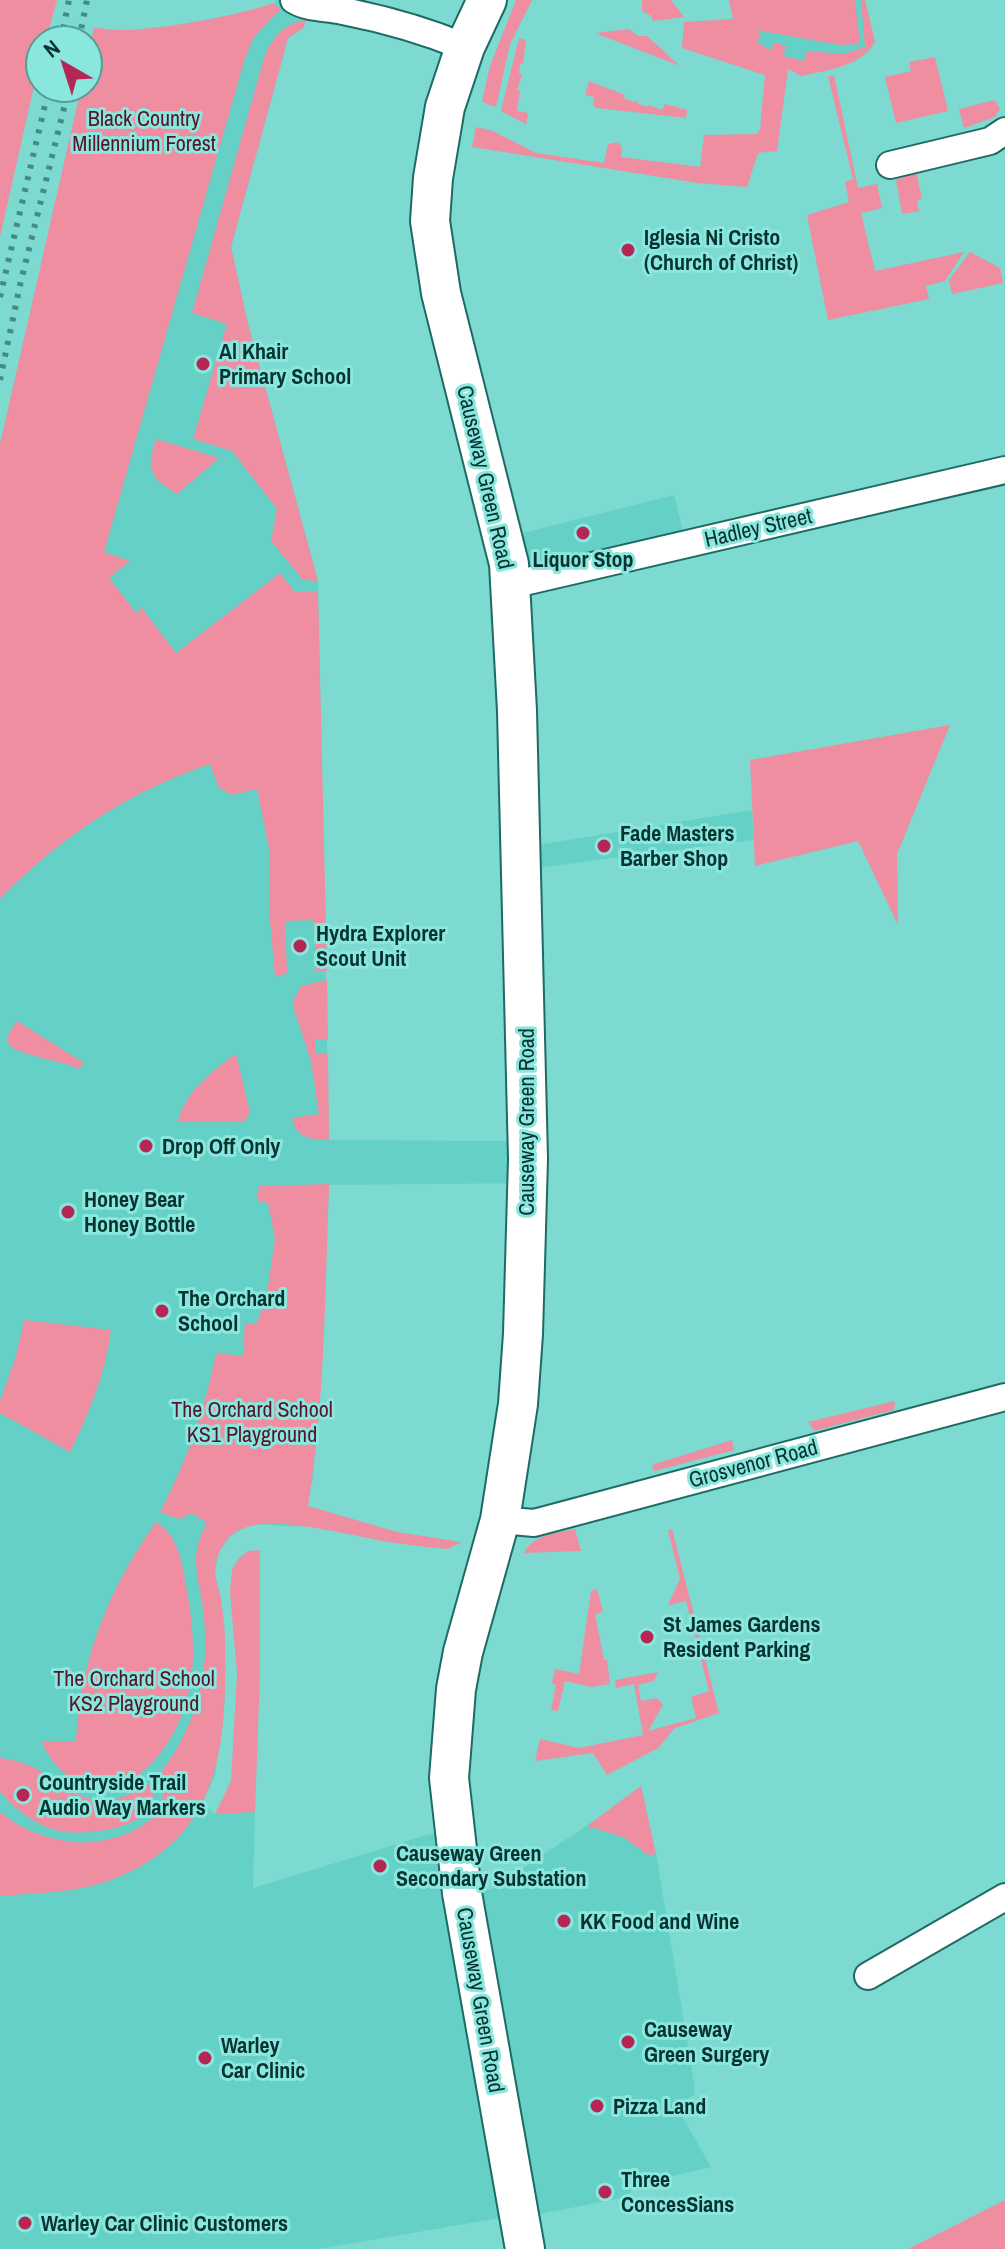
<svg xmlns="http://www.w3.org/2000/svg" width="1005" height="2249" font-family="'Archivo Narrow',sans-serif">
<rect width="100%" height="100%" fill="#7cdad1"/>
<!-- built -->
<g fill="#65d1c6">
<polygon points="276,0 294,0 311,7 303,28 288,38 231,247 248,324 318,581 329,1140 528,1141 528,1183 329,1185 320,1389 313,1478 301,1527 255,1524 246,1527 230,1536 218,1554 215,1573 221,1600 225,1641 225,1700 215,1776 202,1804 215,1814 255,1812 253,1888 423,1836 455,1830 462,1893 491,1889 591,1823 641,1786 656,1854 694,2083 695,2094 676,2106 711,2167 635,2185 627,2197 519,2218 518,2215 319,2249 0,2249 0,845 250,20 280,8 274,3"/>
<polygon points="729,0 865,0 875,42 869,51 855,61 801,76 747,38 734,20"/>
<polygon points="674,495 686,544 511,585 503,538"/>
<polygon points="752,810 753,840 521,870 520,848"/>
</g>
<!-- green -->
<g fill="#ef8da1">
<polygon points="0,0 57,0 46,40 40,40 40,59 0,237"/>
<polygon points="516,0 532,0 510,44 496,107 482,102 490,66"/>
<polygon points="642,0 671,0 684,17 653,21 651,16 642,11"/>
<path d="M 729,0 L 855,0 L 860,44 L 841,45 L 756,30 L 761,34 L 757,42 L 770,50 L 775,42 L 785,46 L 784,56 L 804,61 L 807,51 L 843,54 L 865,47 L 861,0 L 865,0 L 875,42 C 860,67 827,70 801,76 L 788,69 L 777,151 L 758,153 L 747,187 L 698,183 L 472,147 L 476,127 L 493,131 L 536,153 L 604,163 L 608,144 L 618,142 L 622,147 L 621,157 L 700,167 L 704,135 L 757,134 L 760,129 L 765,75 L 682,48 L 684,22 L 733,19 Z"/>
<path d="M 274,3 L 281,9 L 254,37 L 245,58 L 104,552 L 130,561 L 109,578 L 137,614 L 141,607 L 176,653 L 280,573 L 295,592 L 318,592 L 327,971 L 316,971 L 314,920 L 285,921 L 287,973 L 275,977 L 269,909 L 269,848 L 257,789 L 232,795 L 219,788 L 210,764 C 128,792 60,837 0,899 L 0,444 L 81,88 L 88,88 L 88,55 L 94,28 C 102,28 111,30 119,30 C 159,30 235,16 274,3 Z"/>
<path d="M 306,20 L 303,28 L 288,38 L 231,247 L 248,324 L 318,581 L 303,580 L 271,541 L 277,509 L 232,451 L 193,439 L 227,324 L 192,313 L 264,58 C 272,38 284,23 306,20 Z"/>
<polygon points="629,29 638,36 647,36 680,66 595,33"/>
<polygon points="519,38 526,40 523,64 520,63 519,74 522,75 517,90 520,91 517,111 528,113 526,124 501,111"/>
<polygon points="935,57 948,111 896,123 885,77 911,71 909,62"/>
<polygon points="834,75 858,188 877,184 882,208 861,213 875,271 964,252 945,281 926,286 929,299 828,320 807,215 849,202 845,182 853,179 828,76"/>
<polygon points="589,81 625,95 624,98 634,102 638,100 637,103 647,107 649,105 662,110 665,104 687,110 686,118 596,108 593,104 594,97 585,95"/>
<polygon points="995,100 1000,109 995,117 964,128 959,109"/>
<polygon points="916,172 922,199 917,201 919,211 902,214 896,180"/>
<polygon points="970,252 1000,268 1003,283 952,294 949,280"/>
<path d="M 156,439 L 219,458 L 177,494 C 150,478 146,469 156,439 Z"/>
<polygon points="950,725 897,854 898,925 858,841 755,866 750,760"/>
<path d="M 327,980 L 328,1039 L 315,1040 L 316,1054 L 328,1054 L 329,1140 C 311,1139 296,1139 292,1118 L 319,1114 L 311,1061 L 294,1009 L 294,999 L 301,986 Z"/>
<path d="M 17,1021 L 84,1063 L 79,1069 C 61,1060 17,1056 8,1043 L 8,1035 Z"/>
<path d="M 236,1054 L 250,1112 L 245,1121 L 178,1121 C 185,1092 213,1070 236,1054 Z"/>
<path d="M 329,1184 C 325,1291 325,1401 308,1506 L 397,1532 L 461,1542 L 448,1549 C 428,1547 408,1545 388,1542 C 353,1536 276,1515 244,1528 C 227,1534 216,1552 215,1570 C 215,1580 220,1590 221,1600 C 223,1613 225,1628 225,1642 C 227,1747 221,1840 108,1881 C 74,1893 35,1893 0,1896 L 0,1812 C 21,1830 47,1839 74,1842 C 112,1846 180,1823 159,1775 C 195,1728 210,1677 204,1618 C 201,1580 186,1560 207,1523 L 192,1513 L 179,1519 L 160,1512 C 188,1458 204,1413 216,1353 L 243,1356 L 245,1323 L 256,1324 L 266,1300 L 275,1239 L 268,1203 L 257,1201 L 259,1186 Z"/>
<path d="M 24,1320 L 111,1330 C 105,1374 90,1412 70,1452 L 0,1413 L 0,1401 L 16,1356 Z"/>
<polygon points="895,1401 894,1410 814,1431 808,1422"/>
<polygon points="732,1440 734,1450 654,1471 652,1465"/>
<path d="M 156,1522 C 178,1535 182,1561 186,1586 C 194,1627 198,1674 182,1714 C 167,1755 126,1805 77,1781 C 59,1772 49,1758 41,1741 L 76,1741 C 81,1658 108,1590 156,1522 Z"/>
<path d="M 575,1529 L 581,1551 L 524,1553 C 532,1535 558,1533 575,1529 Z"/>
<polygon points="672,1529 719,1713 675,1728 658,1748 607,1775 593,1753 535,1761 540,1739 579,1748 643,1735 634,1684 616,1688 615,1680 658,1672 654,1681 638,1685 641,1701 657,1698 663,1705 648,1731 696,1718 691,1697 709,1691 686,1601 668,1605 680,1579 668,1530"/>
<polygon points="260,1550 260,1672 255,1812 215,1814 231,1781 237,1674 230,1592 232,1570 239,1558 248,1551"/>
<polygon points="597,1589 603,1612 595,1614 604,1660 607,1660 610,1684 591,1687 565,1681 558,1711 551,1710 556,1685 552,1684 555,1669 579,1674 591,1591"/>
<path d="M 0,1758 C 68,1765 75,1832 152,1782 C 169,1827 88,1837 59,1831 C 37,1826 17,1811 2,1794 L 0,1792 Z"/>
<polygon points="641,1786 656,1854 648,1855 623,1837 587,1826"/>
<polygon points="1005,2200 1005,2249 908,2249"/>
</g>
<g fill="none" stroke-linecap="round" stroke-linejoin="round">
<defs>
<g id="street">
<path d="M 294,0 C 309,9 326,7 343,11 C 384,19 426,31 465,47"/>
<polyline points="890,165 990,141 1005,131"/>
<polyline points="511,585 1005,470"/>
<polyline points="500,1520 534,1523 1005,1397"/>
<polyline points="868,1976 1005,1897"/>
</g>
<polyline id="secondary" points="487,0 465,47 445,107 433,178 430,221 441,293 509,564 517,711 528,1159 523,1334 518,1404 500,1520 463,1652 456,1689 449,1778 462,1893 525,2249"/>
</defs>
<!-- street casing -->
<use href="#street" stroke="#1e6a64" stroke-width="30"/>
<!-- secondary casing -->
<use href="#secondary" stroke="#1e6a64" stroke-width="42"/>
<!-- street -->
<use href="#street" stroke="#fff" stroke-width="26"/>
<!-- secondary -->
<use href="#secondary" stroke="#fff" stroke-width="38"/>
<!-- rail -->
<g stroke="#458b85" stroke-width="6" stroke-dasharray="4 8" stroke-linecap="butt">
<polyline points="61,40 69,0"/>
<polyline points="79,40 87,0"/>
<polyline points="0,297 49,88"/>
<polyline points="0,380 20,285 69,88"/>
</g>
</g>
<!-- markers -->
<g fill="#b62655" stroke="#89e7de" stroke-width="3">
<circle cx="628" cy="250" r="8"/>
<circle cx="203" cy="364" r="8"/>
<circle cx="583" cy="533" r="8"/>
<circle cx="604" cy="846" r="8"/>
<circle cx="300" cy="946" r="8"/>
<circle cx="146" cy="1146" r="8"/>
<circle cx="68" cy="1212" r="8"/>
<circle cx="162" cy="1311" r="8"/>
<circle cx="647" cy="1637" r="8"/>
<circle cx="23" cy="1795" r="8"/>
<circle cx="380" cy="1866" r="8"/>
<circle cx="564" cy="1921" r="8"/>
<circle cx="628" cy="2042" r="8"/>
<circle cx="205" cy="2058" r="8"/>
<circle cx="597" cy="2106" r="8"/>
<circle cx="605" cy="2192" r="8"/>
<circle cx="25" cy="2223" r="8"/>
</g>
<g text-anchor="middle" stroke-width="6" stroke-linejoin="round" paint-order="stroke">
<!-- park labels -->
<g font-size="22" fill="#581428" stroke="#89e7de">
<text x="144" y="126">Black Country<tspan x="144" dy="25">Millennium Forest</tspan></text>
<text x="252" y="1417">The Orchard School<tspan x="252" dy="25">KS1 Playground</tspan></text>
<text x="134" y="1686">The Orchard School<tspan x="134" dy="25">KS2 Playground</tspan></text>
</g>
<!-- poi labels -->
<g font-size="22" font-weight="bold" fill="#083330" stroke="#89e7de" text-anchor="start">
<text x="644" y="245">Iglesia Ni Cristo<tspan x="644" dy="25">(Church of Christ)</tspan></text>
<text x="219" y="359">Al Khair<tspan x="219" dy="25">Primary School</tspan></text>
<text x="583" y="567" text-anchor="middle">Liquor Stop</text>
<text x="620" y="841">Fade Masters<tspan x="620" dy="25">Barber Shop</tspan></text>
<text x="316" y="941">Hydra Explorer<tspan x="316" dy="25">Scout Unit</tspan></text>
<text x="162" y="1154">Drop Off Only</text>
<text x="84" y="1207">Honey Bear<tspan x="84" dy="25">Honey Bottle</tspan></text>
<text x="178" y="1306">The Orchard<tspan x="178" dy="25">School</tspan></text>
<text x="663" y="1632">St James Gardens<tspan x="663" dy="25">Resident Parking</tspan></text>
<text x="39" y="1790">Countryside Trail<tspan x="39" dy="25">Audio Way Markers</tspan></text>
<text x="396" y="1861">Causeway Green<tspan x="396" dy="25">Secondary Substation</tspan></text>
<text x="580" y="1929">KK Food and Wine</text>
<text x="644" y="2037">Causeway<tspan x="644" dy="25">Green Surgery</tspan></text>
<text x="221" y="2053">Warley<tspan x="221" dy="25">Car Clinic</tspan></text>
<text x="613" y="2114">Pizza Land</text>
<text x="621" y="2187">Three<tspan x="621" dy="25">ConcesSians</tspan></text>
<text x="41" y="2231">Warley Car Clinic Customers</text>
</g>
<!-- street labels -->
<g font-size="22" fill="#083330" stroke="#89e7de">
<text transform="translate(486 477) rotate(77)" y="8">Causeway Green Road</text>
<text transform="translate(758 527) rotate(-13)" y="8">Hadley Street</text>
<text transform="translate(526 1122) rotate(-90)" y="8">Causeway Green Road</text>
<text transform="translate(753 1463) rotate(-15)" y="8">Grosvenor Road</text>
<text transform="translate(481 2000) rotate(80)" y="8">Causeway Green Road</text>
</g>
</g>
<!-- north arrow -->
<g transform="translate(64 64) rotate(321)"><circle r="38" fill="#89e7de" stroke="#559f98" stroke-width="2"/>
<path d="M0-6L14 30L0 20L-14 30Z" fill="#b62655"/>
<text y="-12" font-size="22" font-weight="bold" text-anchor="middle" fill="#083330">N</text>
</g>
</svg>
